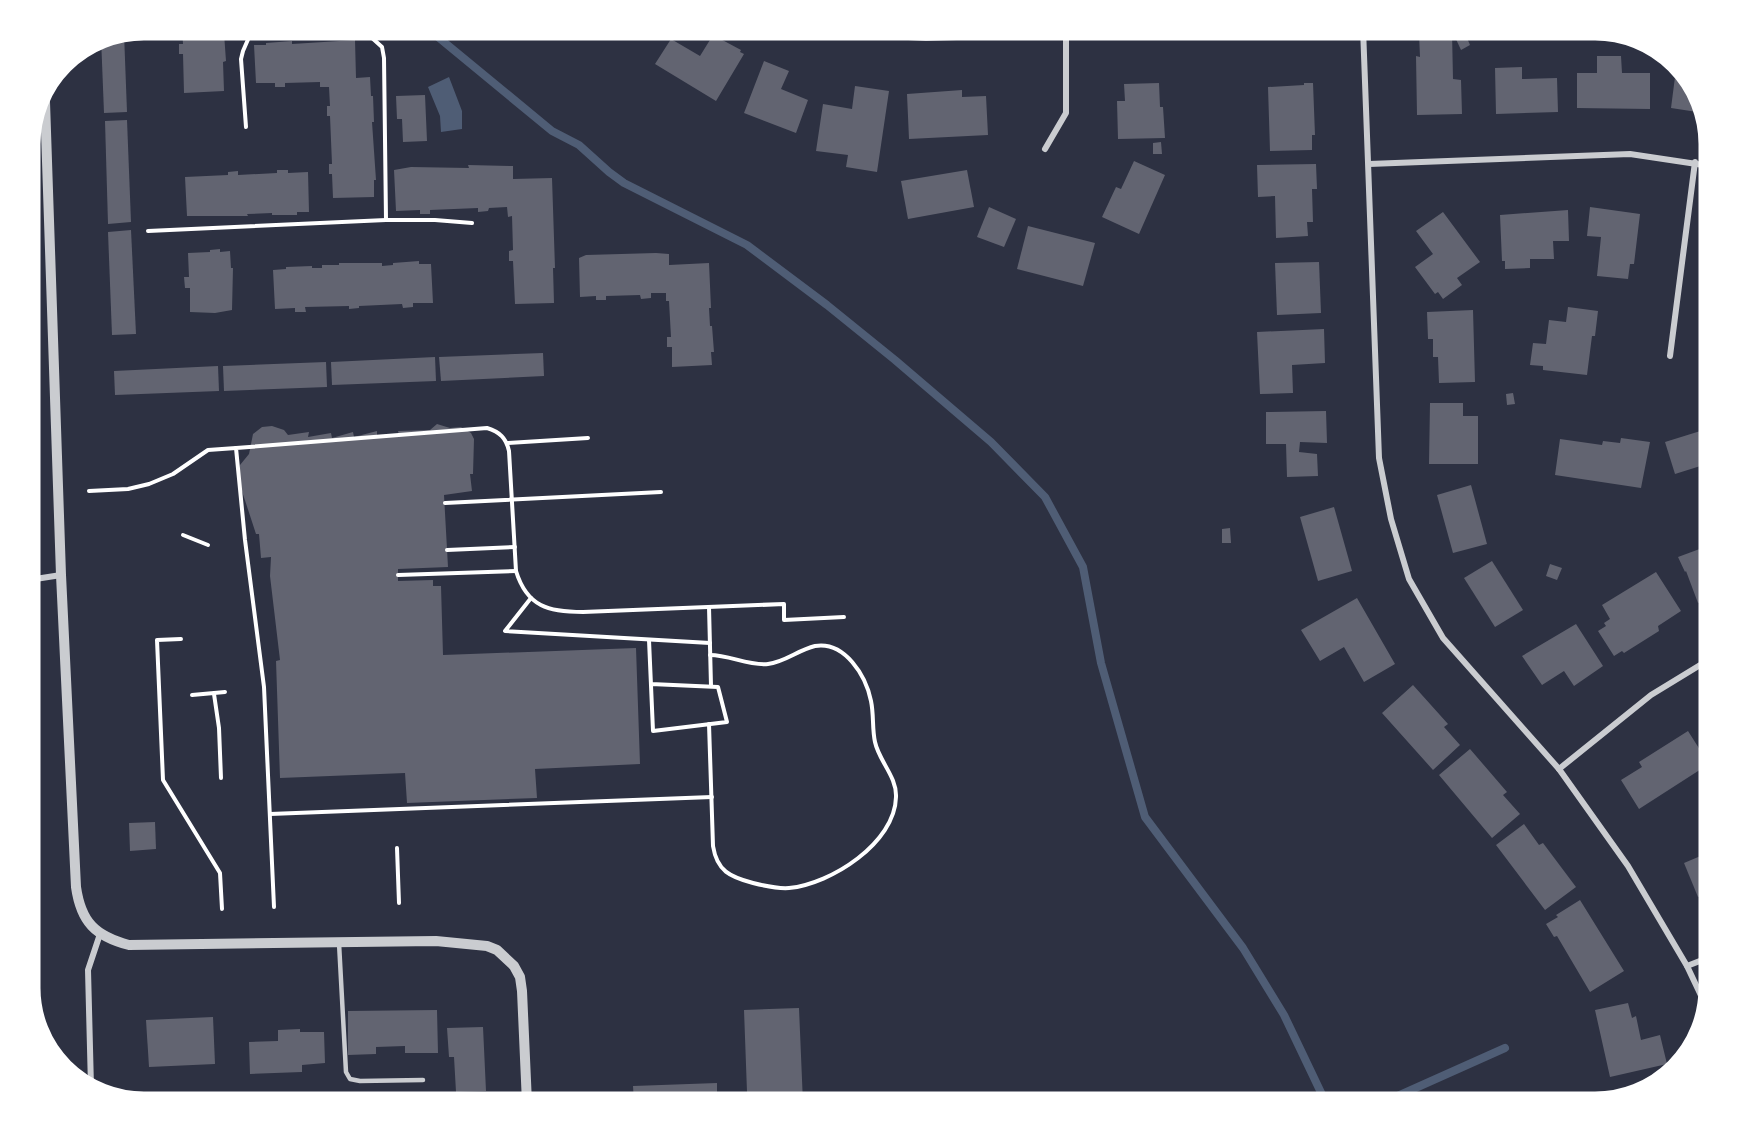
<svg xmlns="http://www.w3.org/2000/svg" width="1739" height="1132" font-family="Commissioner,sans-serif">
<rect width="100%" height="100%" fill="#2d3142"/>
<!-- water -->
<polygon fill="#4f5d75" points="449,77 462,111 462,129 441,132 440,116 428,87"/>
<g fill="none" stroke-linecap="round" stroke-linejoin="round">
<!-- stream -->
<g stroke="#4f5d75" stroke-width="8">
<polyline points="427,28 552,131 579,145 609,172 624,183 747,245 827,305 895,360 991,442 1045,497 1083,567 1101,663 1145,817 1243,948 1284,1015 1326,1103"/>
<polyline points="1382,1103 1505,1048"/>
</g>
</g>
<!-- building -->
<g fill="#626471">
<polygon points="182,28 221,28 222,34 224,33 226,61 223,62 224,91 184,93 183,54 179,54 179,44 183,44"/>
<polygon points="626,28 645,28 635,38"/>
<polygon points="1452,32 1453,79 1461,80 1462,114 1417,115 1416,56 1420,57 1419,33"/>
<polygon points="124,33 127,112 104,113 101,37"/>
<polygon points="1465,33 1470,45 1461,50 1455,37"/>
<polygon points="713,35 741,50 740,52 744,54 716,101 655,64 671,39 700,56"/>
<polygon points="355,40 356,78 370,77 371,96 373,96 374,122 372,122 376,180 374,180 374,197 333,198 332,174 329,174 329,164 332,164 330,116 327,116 327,106 330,106 329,87 320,87 320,82 285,83 285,87 275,87 275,83 256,83 254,45 266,45 266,43 292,41 292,44"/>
<polygon points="1597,56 1621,56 1622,73 1650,73 1650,109 1577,108 1577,73 1597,73"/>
<polygon points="764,61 789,71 781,89 808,100 796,133 744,113"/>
<polygon points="1522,67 1522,79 1557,78 1558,112 1496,114 1495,68"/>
<polygon points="1675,77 1688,79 1695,87 1703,117 1697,117 1697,112 1671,108"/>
<polygon points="1159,83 1160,107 1163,107 1165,138 1118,139 1117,101 1125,101 1124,84"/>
<polygon points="1304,83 1313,83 1315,135 1312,135 1312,150 1270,151 1268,87 1304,85"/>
<polygon points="855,86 889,91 877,172 846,167 848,155 816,151 823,104 852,109"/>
<polygon points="962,90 962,97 986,96 988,135 909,139 907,94"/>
<polygon points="425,95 427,141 403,142 402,119 397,119 396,96"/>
<polygon points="127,120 131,222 108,224 105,121"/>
<polygon points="1161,142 1162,154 1153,154 1153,143"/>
<polygon points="1134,161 1165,175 1139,234 1102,217 1116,187 1121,189"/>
<polygon points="1316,164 1317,189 1312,189 1313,222 1307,222 1308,236 1276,238 1275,196 1258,197 1257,165"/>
<polygon points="468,165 513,166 513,179 552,178 555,268 553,268 554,303 515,304 513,261 509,261 509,251 513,250 512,216 508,217 507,207 489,208 488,211 478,212 478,208 430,210 430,214 420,214 420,210 396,211 394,170 411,167 469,168"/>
<polygon points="277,170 288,170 288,173 308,172 309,212 297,212 297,215 272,215 272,213 247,214 248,216 187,216 185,177 228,175 228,172 238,171 238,175 277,173"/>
<polygon points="967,170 974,207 908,219 901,181"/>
<polygon points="989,207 1016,219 1004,247 977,237"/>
<polygon points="1590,207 1640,214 1634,264 1630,264 1628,279 1597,276 1601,237 1587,236"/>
<polygon points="1568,210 1569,241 1553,241 1554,259 1530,259 1530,268 1505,269 1505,261 1502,261 1500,215"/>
<polygon points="1443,212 1480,262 1457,278 1462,285 1443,299 1438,292 1435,294 1415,267 1433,254 1416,231"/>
<polygon points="1028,226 1095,243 1083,286 1017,269"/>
<polygon points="131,230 136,334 112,335 108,232"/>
<polygon points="220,249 220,252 230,251 231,268 233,268 232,310 215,313 190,312 190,288 185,288 184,277 189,277 188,253 210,252 210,250"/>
<polygon points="656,253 669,254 669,265 709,263 711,308 709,308 710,326 712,326 714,352 711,352 712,365 672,367 672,347 667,347 667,337 671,337 669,301 666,301 666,293 651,293 651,298 641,299 640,295 606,296 606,300 596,300 596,296 580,297 579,258 586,255"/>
<polygon points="419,261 419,264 431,264 433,303 413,303 413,307 403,308 402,304 359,306 359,308 349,309 349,306 305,307 306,312 295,312 295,308 275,309 273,270 286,269 286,267 312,266 312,268 322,268 322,265 339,265 339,263 382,263 382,266 393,265 393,263"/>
<polygon points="1319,262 1321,313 1277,315 1275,263"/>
<polygon points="1568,307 1598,311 1595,336 1592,336 1587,375 1543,370 1543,366 1530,365 1533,343 1546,344 1549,320 1566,322"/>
<polygon points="1473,310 1475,382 1439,383 1438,357 1433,357 1433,339 1428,339 1427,312"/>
<polygon points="1324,329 1325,363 1292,365 1293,393 1260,394 1257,332"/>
<polygon points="543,353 544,376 441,381 439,357"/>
<polygon points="435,357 436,381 332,385 331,362"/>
<polygon points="326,362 327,387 224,391 223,366"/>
<polygon points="218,366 219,391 115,395 114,371"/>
<polygon points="1513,393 1515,404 1507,405 1506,394"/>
<polygon points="1430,403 1463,403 1463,416 1478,416 1478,464 1429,464"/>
<polygon points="1326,411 1327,443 1300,442 1299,452 1317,454 1318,476 1287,477 1286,444 1266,444 1266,412"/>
<polygon points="437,424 450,428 461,427 471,433 474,439 473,474 470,474 472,491 444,495 448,567 398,569 398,581 433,580 433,586 441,586 443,655 636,648 640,764 535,769 537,798 407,803 405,773 280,778 276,661 280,660 270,576 271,557 261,558 259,534 256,534 239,482 240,465 249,454 253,434 262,427 272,426 284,430 288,435 309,432 308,437 331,433 332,438 353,432 354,437 377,431 377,436 399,435 398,431 430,430"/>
<polygon points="1710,428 1710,463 1675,474 1665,442"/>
<polygon points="1621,438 1650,442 1641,488 1555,475 1560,439 1602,445 1603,441 1620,443"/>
<polygon points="1471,485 1487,544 1453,553 1437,495"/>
<polygon points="1334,507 1352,571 1318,581 1300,517"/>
<polygon points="1230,528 1231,543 1222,543 1222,529"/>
<polygon points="1705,547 1710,560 1710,598 1698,603 1686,571 1685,572 1678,557"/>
<polygon points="1492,561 1523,610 1495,627 1464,578"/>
<polygon points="1550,564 1562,568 1557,580 1546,576"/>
<polygon points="1656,572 1681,611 1658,626 1659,631 1624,653 1622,651 1614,656 1598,631 1606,626 1604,623 1610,619 1602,605"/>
<polygon points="1357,598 1395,664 1364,682 1344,647 1320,661 1301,630"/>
<polygon points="1576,624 1603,666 1574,686 1564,671 1542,685 1522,656"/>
<polygon points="1413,685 1448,724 1444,727 1460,745 1433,770 1382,713"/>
<polygon points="1710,720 1710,738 1703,724"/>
<polygon points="1688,731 1709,764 1639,809 1621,780 1642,767 1639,762"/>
<polygon points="1470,749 1507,792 1503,795 1520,814 1492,838 1439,775"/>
<polygon points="155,822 156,849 130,851 129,823"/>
<polygon points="1524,824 1539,845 1543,843 1576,887 1545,910 1496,845"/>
<polygon points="1710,852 1710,892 1698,897 1684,863"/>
<polygon points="1580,900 1624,971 1590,992 1557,936 1554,937 1546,924 1558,917 1556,915"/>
<polygon points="1628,1003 1632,1018 1636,1016 1641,1040 1660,1035 1667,1064 1610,1077 1595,1010"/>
<polygon points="799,1008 803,1103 634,1103 633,1086 717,1083 717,1093 747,1092 744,1010"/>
<polygon points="437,1010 438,1053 405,1053 405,1046 376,1047 376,1054 348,1055 348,1011"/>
<polygon points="213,1017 215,1064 149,1067 146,1020"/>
<polygon points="483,1027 486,1091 456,1092 454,1057 449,1057 447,1028"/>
<polygon points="300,1029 300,1032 324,1032 325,1063 302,1065 302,1072 250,1074 249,1042 278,1041 278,1030"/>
<polygon points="153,1098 185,1098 185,1103 154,1103"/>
</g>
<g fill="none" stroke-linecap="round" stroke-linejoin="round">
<!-- path -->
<g stroke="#fff" stroke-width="4">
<polyline points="361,28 382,47 384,58 386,220"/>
<polyline points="246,127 241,59 243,51 253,28"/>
<polyline points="148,231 386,220 435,220 472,223"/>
<polyline points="507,443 588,438"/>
<polyline points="89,491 128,489 149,484 173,474 208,450 236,448"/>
<polyline points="445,503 661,492"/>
<polyline points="183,535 208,545"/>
<polyline points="447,550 515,547"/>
<polyline points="398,575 516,571"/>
<polyline points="531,598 505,631 710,643"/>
<polyline points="709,607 711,686"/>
<polyline points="181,639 157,640 163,780 220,873 222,909"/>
<polyline points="649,640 653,731 727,722 718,687 651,684"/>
<polyline points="214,694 219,728 221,778"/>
<polyline points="192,695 225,692"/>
<path d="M 709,724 L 713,846 C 717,871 730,877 753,883 C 765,886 777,889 789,888 C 831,884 895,843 896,797 C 897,777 879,761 875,742 C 872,729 874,715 871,701 C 866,676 845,641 815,646 C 798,650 785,662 768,664 C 748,666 730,655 710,655"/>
<polyline points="270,814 712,797"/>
<polyline points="397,848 399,903"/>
<path d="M 274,907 L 264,687 L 245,540 L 236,448 L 487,428 C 500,432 506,438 509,451 L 516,571 C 527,607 549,612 583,612 L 784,604 L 784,620 L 844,617"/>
</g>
<!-- service -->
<polyline stroke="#caccd0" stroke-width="4.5" points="339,943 346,1072 350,1079 360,1081 423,1080"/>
<!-- minor -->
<g stroke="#caccd0" stroke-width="6">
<polyline points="841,28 873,35 926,38 1225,28"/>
<polyline points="1363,28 1379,458 1391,519 1409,579 1443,638 1559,769 1628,866 1687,966 1705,1004"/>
<polyline points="1045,149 1066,113 1066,28"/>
<polyline points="1369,164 1630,154 1710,166"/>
<polyline points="1670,356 1695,162"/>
<polyline points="29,580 61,575"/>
<polyline points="1559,769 1651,695 1710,659"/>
<polyline points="1687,966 1710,957"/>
<polyline points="91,1087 88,970 100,934"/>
</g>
<!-- tertiary -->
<path stroke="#caccd0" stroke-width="10" d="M 45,102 L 61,575 L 76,887 C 81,922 95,936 129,945 L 436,941 L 487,946 L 497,950 L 514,966 L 520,977 L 522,991 L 527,1103"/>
</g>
<!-- crop -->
<path d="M0 0H1739V1132H0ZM144 39H1595A105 105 0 0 1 1700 144V988A105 105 0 0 1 1595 1093H144A105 105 0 0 1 39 988V144A105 105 0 0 1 144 39Z" fill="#fff" fill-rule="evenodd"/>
<path fill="none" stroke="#fff" stroke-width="3" d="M144 39H1595A105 105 0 0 1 1700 144V988A105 105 0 0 1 1595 1093H144A105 105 0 0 1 39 988V144A105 105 0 0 1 144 39Z"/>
</svg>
